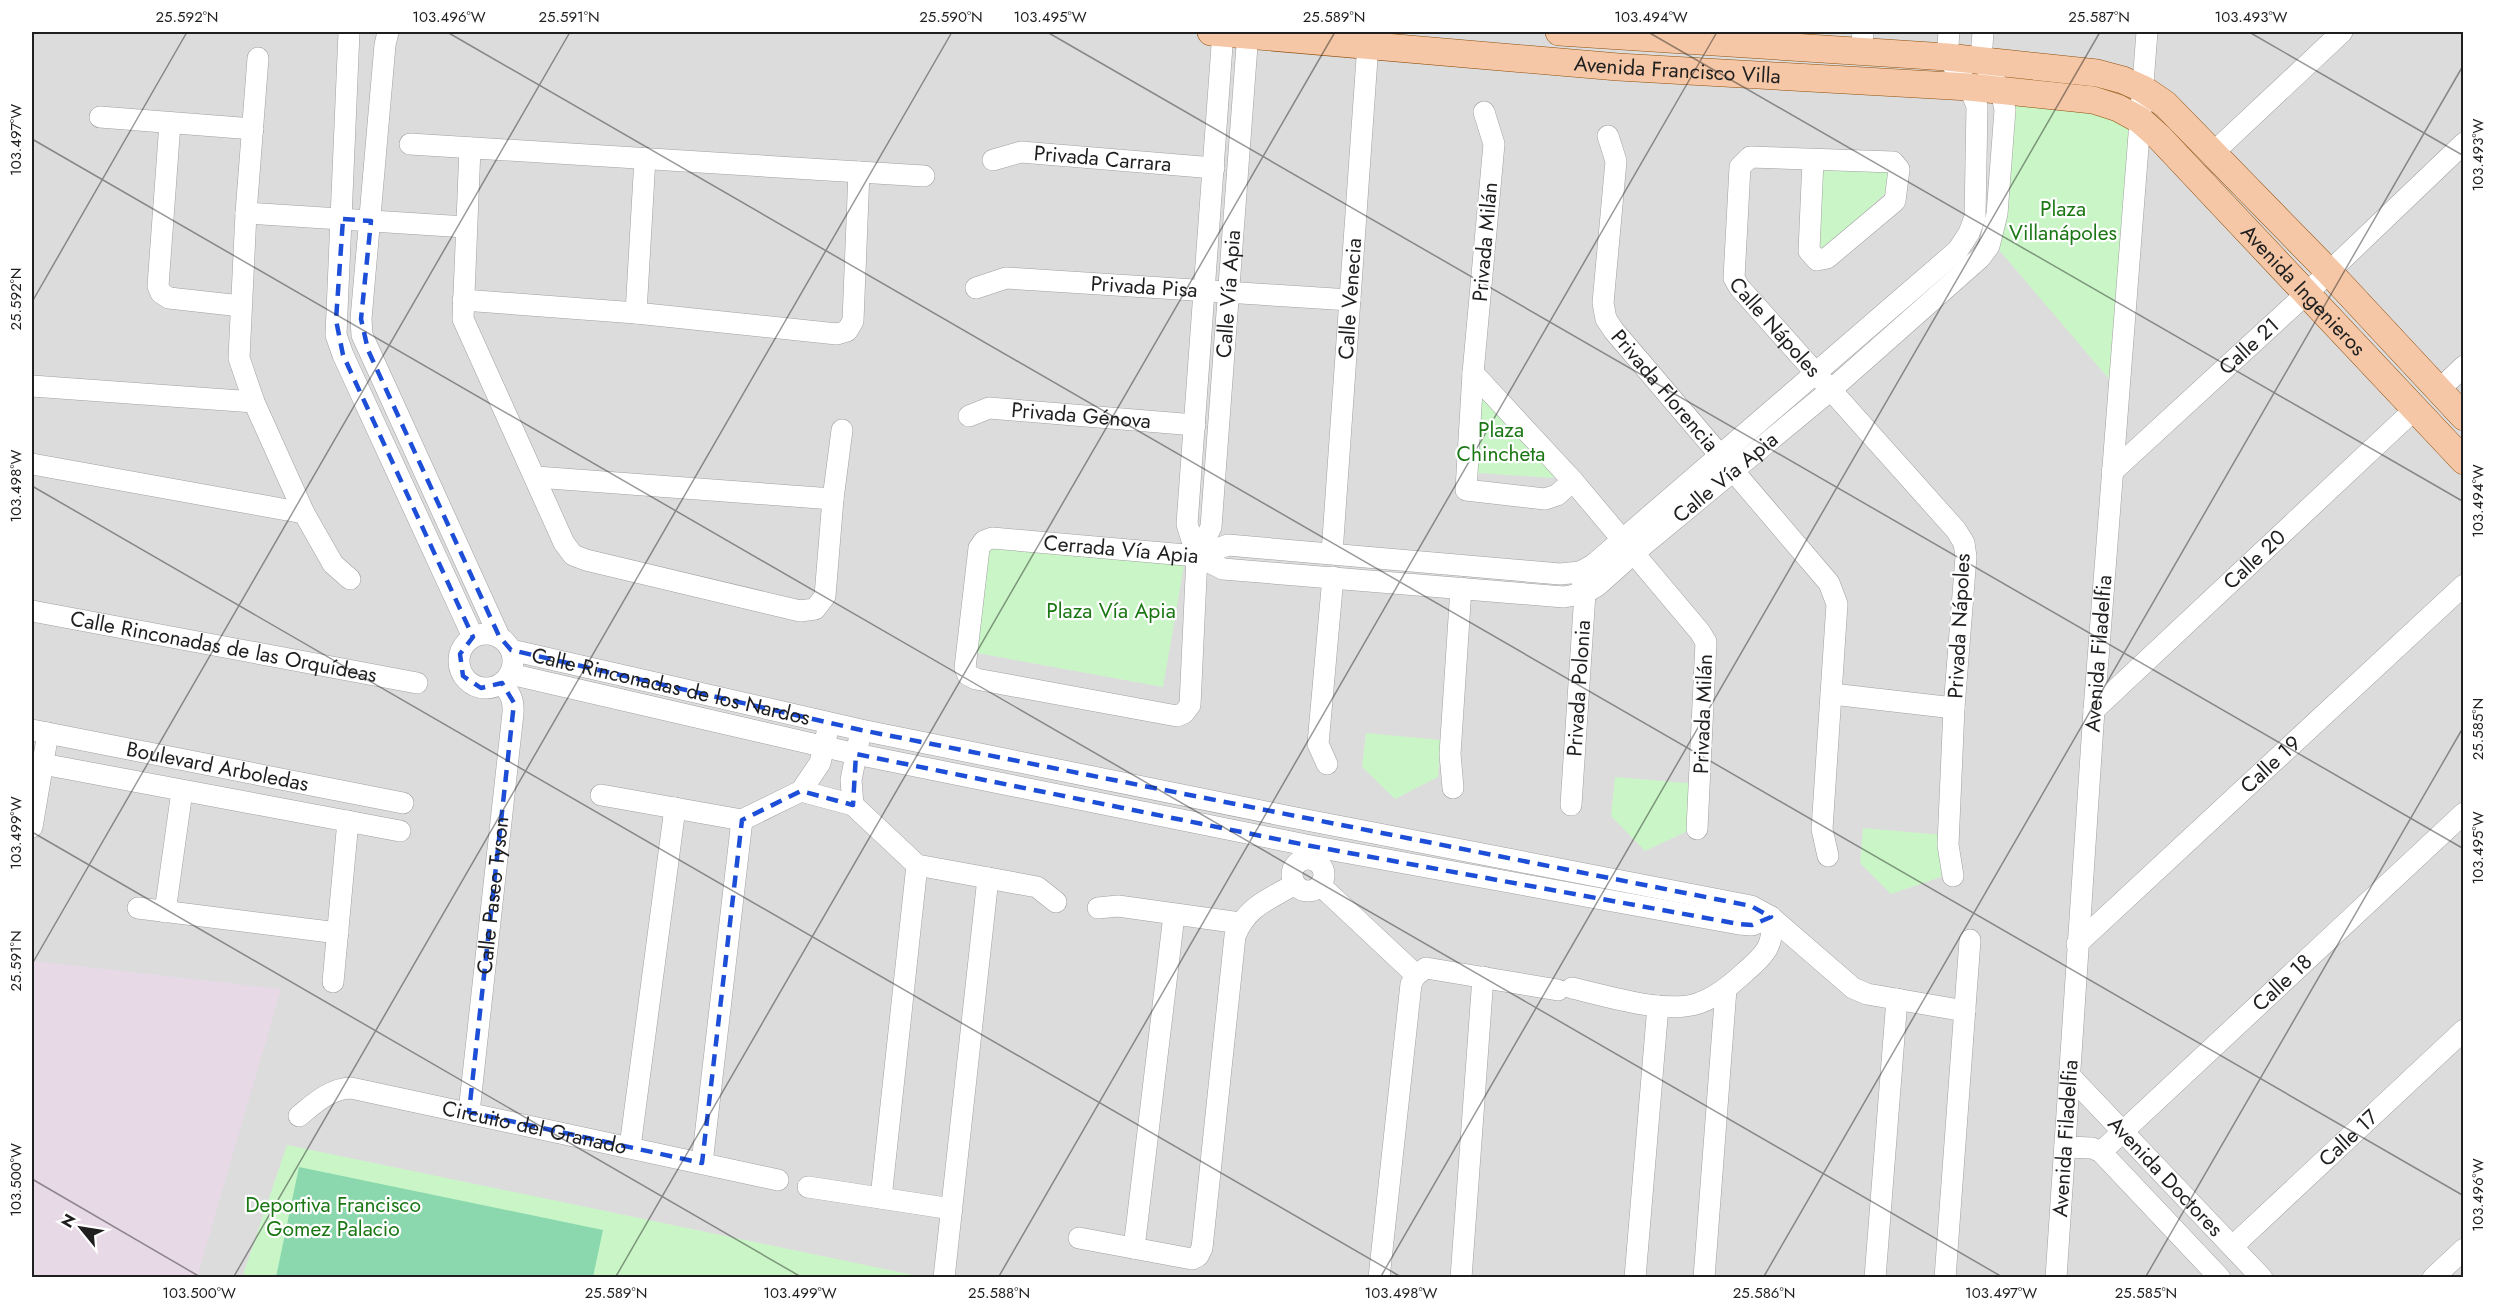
<svg xmlns="http://www.w3.org/2000/svg" width="2495" height="1309" font-family="Jost,sans-serif">
<rect width="100%" height="100%" fill="#efebe6"/>
<!-- residential -->
<rect fill="#dddcdd" x="32" y="32" width="2431" height="1245"/>
<!-- industrial -->
<polygon fill="#e8d9e7" points="32,961 281,989 197,1277 32,1277"/>
<!-- park -->
<g fill="#caf6c7">
<polygon points="2017,89 2132,105 2109,379 1999,250"/>
<polygon points="1825,151 1896,154 1893,186 1827,248 1816,246"/>
<polygon points="1476,367 1567,469 1553,478 1465,472"/>
<polygon points="985,532 1186,554 1163,687 971,652"/>
<polygon points="1366,733 1441,740 1438,777 1395,799 1362,767"/>
<polygon points="1615,777 1698,784 1694,828 1645,851 1611,816"/>
<polygon points="1863,828 1943,835 1941,877 1891,894 1860,863"/>
<polygon points="287,1145 923,1277 242,1278"/>
</g>
<!-- pitch -->
<polygon fill="#8bd8af" points="299,1167 603,1230 593,1277 276,1277"/>
<g fill="none" stroke-linecap="round" stroke-linejoin="round">
<defs>
<g id="minor">
<polyline points="349,32 336,335 343,355 473,637"/>
<polyline points="388,32 385,45 361,319 362,335 499,636"/>
<path id="s1" d="M 1223,32 L 1187,524 L 1197,556 L 1190,705 L 1184,713 L 1177,716 L 976,679 L 968,675 L 965,668 L 979,548 L 984,541 L 992,538 L 1197,556 L 1223,569 L 1564,597 L 1585,593 L 1597,586 L 1634,553 L 1832,389 L 1980,258 L 1989,246 L 1997,214 L 2005,110 L 2001,90 L 1981,60 L 1983,32"/>
<polyline points="1861,53 1863,32"/>
<polyline points="258,58 246,213 239,358 254,402 304,513 333,564 350,579"/>
<polyline points="1484,112 1494,144 1473,373 1466,490 1545,499 1557,495 1573,481"/>
<polyline points="100,117 253,129"/>
<polyline points="170,123 158,286 161,293 169,298 241,306"/>
<path id="s2" d="M 1608,136 L 1616,161 L 1603,303 L 1606,319 L 1614,331 L 1829,583 L 1837,604 L 1822,829 L 1828,856"/>
<polyline points="410,144 924,176"/>
<polyline points="470,148 463,319 564,543 573,555 586,560 800,611 815,609 825,596 833,499 842,430"/>
<polyline points="2213,153 2342,32"/>
<path id="s3" d="M 993,160 L 1021,152 L 1214,168"/>
<path id="s4" d="M 1813,160 L 1809,251 L 1817,260 L 1827,258 L 1895,201 L 1899,169 L 1893,162 L 1750,157 L 1740,167 L 1734,278 L 1739,287 L 1956,530 L 1964,543 L 1966,557 L 1954,708 L 1948,845 L 1953,876"/>
<polyline points="246,213 466,227"/>
<path id="s5" d="M 976,288 L 1006,278 L 1350,300"/>
<polyline points="463,300 636,313 837,334 847,331 853,321 859,172"/>
<polyline points="636,313 645,158"/>
<polyline points="1473,373 1573,481 1700,632 1706,642 1697,829"/>
<polyline points="32,386 254,402"/>
<polyline points="2439,390 2464,366"/>
<path id="s6" d="M 969,416 L 989,408 L 1195,425"/>
<polyline points="32,464 304,513"/>
<path id="s7" d="M 2112,472 L 2306,294 L 2464,143"/>
<polyline points="536,477 833,499"/>
<path id="s8" d="M 1332,553 L 1368,44"/>
<polyline points="1197,556 1228,545 1560,574 1580,572 1593,565 1958,250 1969,233 1975,217 1977,106 1969,87 1947,57 1949,32"/>
<path id="s9" d="M 1197,556 L 1211,527 L 1248,32"/>
<path id="s10" d="M 32,611 L 417,683"/>
<circle cx="486" cy="661" r="27"/>
<path id="s11" d="M 511,650 L 861,730 L 1291,817 L 1751,906 L 1771,917 L 1853,988 L 1867,994 L 1965,1011"/>
<polyline points="510,674 856,754 1311,846 1739,924 1752,925 1771,917"/>
<polyline points="1832,694 1954,708"/>
<path id="s12" d="M 2094,710 L 2415,409"/>
<path id="s13" d="M 32,730 L 403,803"/>
<polyline points="32,762 400,831"/>
<polyline points="1327,764 1318,744 1333,577"/>
<polyline points="1453,788 1450,754 1461,588"/>
<polyline points="801,791 853,805 917,865 1037,887 1056,902"/>
<polyline points="601,795 742,820 801,791 820,763 827,733"/>
<polyline points="853,805 851,780 859,740"/>
<path id="s14" d="M 1571,805 L 1585,593 L 1582,581"/>
<polyline points="32,827 48,733"/>
<circle cx="1308" cy="875" r="16"/>
<polyline points="1320,885 1416,975"/>
<polyline points="138,908 338,933"/>
<polyline points="1098,908 1118,906 1240,923"/>
<polyline points="165,912 182,791"/>
<path id="s15" d="M 2077,944 L 2464,585"/>
<polyline points="333,982 348,821"/>
<path d="M 1572,988 C 1607,996 1666,1015 1699,1003 C 1717,997 1732,984 1745,972 C 1765,955 1775,945 1771,917"/>
<path id="s16" d="M 2069,1075 L 2262,1278"/>
<path id="s17" d="M 469,1112 L 513,713 C 514,700 510,693 502,683"/>
<path id="s18" d="M 299,1116 C 315,1103 329,1089 351,1088 L 778,1180"/>
<polyline points="630,1147 675,808"/>
<polyline points="2065,1147 2092,1148 2101,1152 2220,1278"/>
<path id="s19" d="M 2101,1152 L 2464,813"/>
<polyline points="702,1163 742,820"/>
<polyline points="808,1187 952,1209"/>
<polyline points="881,1198 917,865"/>
<path d="M 1079,1238 L 1192,1259 L 1198,1256 L 1202,1248 L 1235,936 C 1247,906 1268,900 1295,884"/>
<path id="s20" d="M 2233,1246 L 2464,1030"/>
<polyline points="1134,1248 1174,915"/>
<polyline points="944,1278 988,878"/>
<polyline points="1379,1278 1411,984 1416,975 1426,968 1558,990"/>
<polyline points="1461,1278 1483,977"/>
<polyline points="1635,1278 1658,1006"/>
<polyline points="1704,1278 1726,989"/>
<polyline points="1875,1278 1897,999"/>
<polyline points="1945,1278 1970,940"/>
<path id="s21" d="M 2056,1278 L 2094,710 L 2147,32"/>
<polyline points="2433,1278 2464,1249"/>
</g>
<g id="major">
<path id="s22" d="M 1211,32 L 1618,67 L 1969,87 L 2093,100 L 2118,108 L 2140,120 L 2159,137 L 2464,461"/>
<polyline points="1559,32 1947,57 2097,73 2123,80 2143,89 2165,104 2329,272 2464,417"/>
</g>
</defs>
<!-- minor casing -->
<use href="#minor" stroke="#a0a0a0" stroke-width="22"/>
<!-- major casing -->
<use href="#major" stroke="#8f500c" stroke-width="28"/>
<!-- minor -->
<use href="#minor" stroke="#fff" stroke-width="21"/>
<!-- major -->
<use href="#major" stroke="#f5c7a6" stroke-width="27"/>
</g>
<!-- marked area -->
<path fill="none" stroke="#1d4ed8" stroke-width="4.5" stroke-dasharray="12 8" stroke-linejoin="round" d="M 343,219 L 371,221 L 361,319 L 368,350 L 499,636 L 511,650 L 861,730 L 1751,906 L 1771,917 L 1752,925 L 1739,924 L 1311,846 L 856,754 L 853,805 L 801,791 L 742,820 L 702,1163 L 469,1112 L 514,703 L 502,683 L 481,688 L 463,676 L 460,654 L 473,637 L 343,355 L 336,320 Z"/>
<!-- ticks -->
<path fill="none" stroke="#1f1f1f" stroke-width="1.5" stroke-opacity="0.45" d="M 447,32 L 2464,1196M 1047,32 L 2464,849M 1648,32 L 2464,502M 2249,32 L 2464,156M 32,139 L 2004,1278M 32,302 L 187,32M 32,486 L 1403,1278M 32,832 L 803,1278M 32,964 L 570,32M 32,1179 L 202,1278M 233,1278 L 952,32M 615,1278 L 1335,32M 998,1278 L 1717,32M 1380,1278 L 2100,32M 1763,1278 L 2464,64M 2145,1278 L 2464,726"/>
<g text-anchor="middle" stroke-width="4.5" stroke-linejoin="round" paint-order="stroke">
<!-- street labels -->
<g font-size="21" fill="#1f1f1f" stroke="#fff">
<text dy="7" stroke="none"><textPath href="#s22" startOffset="468">Avenida Francisco Villa</textPath></text>
<text dy="7" stroke="none"><textPath href="#s3" startOffset="111">Privada Carrara</textPath></text>
<text transform="translate(1485 242) rotate(-85)" y="7">Privada Milán</text>
<text dy="7" stroke="none"><textPath href="#s5" startOffset="170">Privada Pisa</textPath></text>
<text dy="7" stroke="none"><textPath href="#s22" startOffset="1172">Avenida Ingenieros</textPath></text>
<text dy="7" stroke="none"><textPath href="#s9" startOffset="266">Calle Vía Apia</textPath></text>
<text dy="7" stroke="none"><textPath href="#s8" startOffset="255">Calle Venecia</textPath></text>
<text dy="7" stroke="none"><textPath href="#s4" startOffset="576">Calle Nápoles</textPath></text>
<text dy="7" stroke="none"><textPath href="#s7" startOffset="186">Calle 21</textPath></text>
<text dy="7" stroke="none"><textPath href="#s2" startOffset="278">Privada Florencia</textPath></text>
<text dy="7" stroke="none"><textPath href="#s6" startOffset="114">Privada Génova</textPath></text>
<text dy="7" stroke="none"><textPath href="#s1" startOffset="1833">Calle Vía Apia</textPath></text>
<text dy="7" stroke="none"><textPath href="#s1" startOffset="1182">Cerrada Vía Apia</textPath></text>
<text dy="7" stroke="none"><textPath href="#s12" startOffset="220">Calle 20</textPath></text>
<text transform="translate(1959 626) rotate(-87)" y="7">Privada Nápoles</text>
<text dy="7" stroke="none"><textPath href="#s10" startOffset="195">Calle Rinconadas de las Orquídeas</textPath></text>
<text dy="7" stroke="none"><textPath href="#s21" startOffset="626">Avenida Filadelfia</textPath></text>
<text dy="7" stroke="none"><textPath href="#s11" startOffset="164">Calle Rinconadas de los Nardos</textPath></text>
<text dy="7" stroke="none"><textPath href="#s14" startOffset="117">Privada Polonia</textPath></text>
<text transform="translate(1703 714) rotate(-88)" y="7">Privada Milán</text>
<text dy="7" stroke="none"><textPath href="#s15" startOffset="264">Calle 19</textPath></text>
<text dy="7" stroke="none"><textPath href="#s13" startOffset="189">Boulevard Arboledas</textPath></text>
<text dy="7" stroke="none"><textPath href="#s17" startOffset="218">Calle Paseo Tyson</textPath></text>
<text dy="7" stroke="none"><textPath href="#s19" startOffset="248">Calle 18</textPath></text>
<text dy="7" stroke="none"><textPath href="#s18" startOffset="248">Circuito del Granado</textPath></text>
<text dy="7" stroke="none"><textPath href="#s20" startOffset="158">Calle 17</textPath></text>
<text dy="7" stroke="none"><textPath href="#s21" startOffset="140">Avenida Filadelfia</textPath></text>
<text dy="7" stroke="none"><textPath href="#s16" startOffset="140">Avenida Doctores</textPath></text>
</g>
<!-- park labels -->
<g font-size="21" fill="#1b7714" stroke="#fff">
<text x="2063" y="216">Plaza<tspan x="2063" dy="24">Villanápoles</tspan></text>
<text x="1501" y="437">Plaza<tspan x="1501" dy="24">Chincheta</tspan></text>
<text x="1111" y="618">Plaza Vía Apia</text>
<text x="333" y="1212">Deportiva Francisco<tspan x="333" dy="24">Gomez Palacio</tspan></text>
</g>
</g>
<!-- border -->
<rect width="2495" height="1309" fill="none" stroke="#ffffff" stroke-width="66"/>
<!-- north arrow -->
<g transform="translate(81 1228) rotate(300)" stroke="#ffffff" stroke-width="4.5" paint-order="stroke">
<path d="M0-4.5L10 22L0 15L-10 22Z" fill="#1f1f1f"/>
<text y="-9" font-size="16" font-weight="bold" text-anchor="middle" fill="#1f1f1f">N</text>
</g>
<rect x="33" y="33" width="2429" height="1243" fill="none" stroke="#1f1f1f" stroke-width="2"/>
<g font-size="15" text-anchor="middle" fill="#1f1f1f">
<text x="187" y="22">25.592°N</text>
<text x="449" y="22">103.496°W</text>
<text x="569" y="22">25.591°N</text>
<text x="951" y="22">25.590°N</text>
<text x="1050" y="22">103.495°W</text>
<text x="1334" y="22">25.589°N</text>
<text x="1651" y="22">103.494°W</text>
<text x="2099" y="22">25.587°N</text>
<text x="2251" y="22">103.493°W</text>
<text transform="translate(16 140) rotate(-90)" y="5">103.497°W</text>
<text transform="translate(2478 155) rotate(-90)" y="5">103.493°W</text>
<text transform="translate(16 299) rotate(-90)" y="5">25.592°N</text>
<text transform="translate(16 486) rotate(-90)" y="5">103.498°W</text>
<text transform="translate(2478 501) rotate(-90)" y="5">103.494°W</text>
<text transform="translate(2478 729) rotate(-90)" y="5">25.585°N</text>
<text transform="translate(16 833) rotate(-90)" y="5">103.499°W</text>
<text transform="translate(2478 848) rotate(-90)" y="5">103.495°W</text>
<text transform="translate(16 961) rotate(-90)" y="5">25.591°N</text>
<text transform="translate(16 1180) rotate(-90)" y="5">103.500°W</text>
<text transform="translate(2478 1195) rotate(-90)" y="5">103.496°W</text>
<text x="199" y="1298">103.500°W</text>
<text x="616" y="1298">25.589°N</text>
<text x="800" y="1298">103.499°W</text>
<text x="999" y="1298">25.588°N</text>
<text x="1401" y="1298">103.498°W</text>
<text x="1764" y="1298">25.586°N</text>
<text x="2001" y="1298">103.497°W</text>
<text x="2146" y="1298">25.585°N</text>
</g>
</svg>
